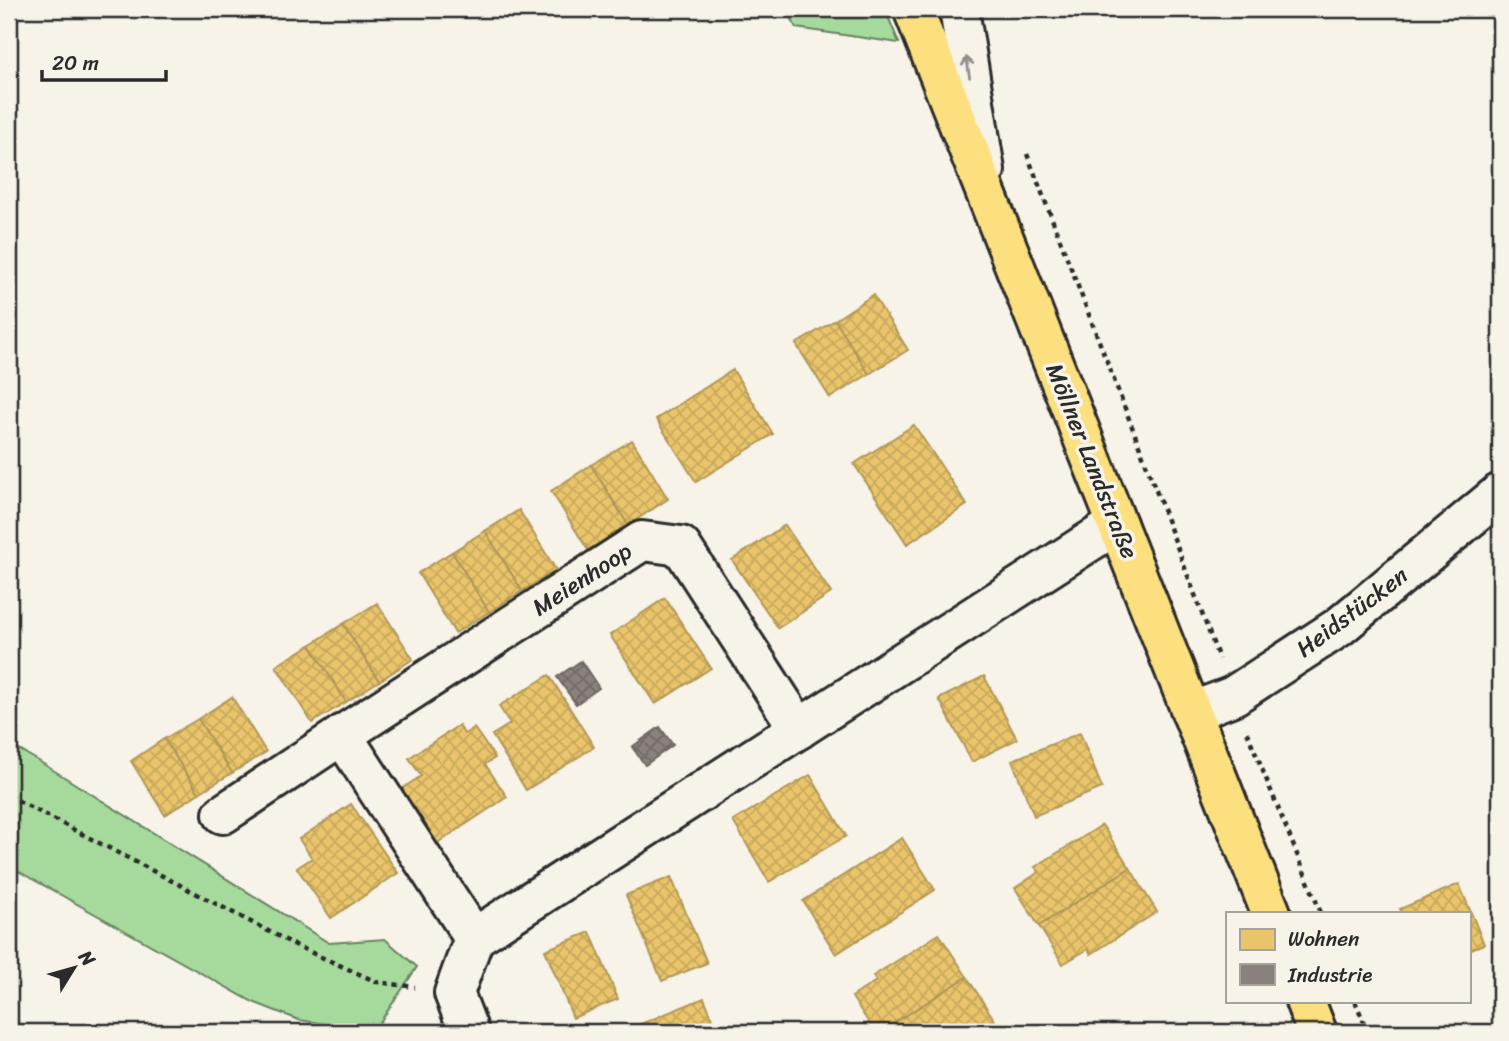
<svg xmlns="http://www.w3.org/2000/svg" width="1509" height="1041" font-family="Sriracha,sans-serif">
<defs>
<pattern id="homes-cross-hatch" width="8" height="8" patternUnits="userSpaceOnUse" patternTransform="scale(1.75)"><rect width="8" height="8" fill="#e9c46a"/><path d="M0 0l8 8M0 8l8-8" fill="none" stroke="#c8a95c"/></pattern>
<pattern id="industry-cross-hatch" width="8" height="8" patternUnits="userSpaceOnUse" patternTransform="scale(1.75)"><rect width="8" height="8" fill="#8a817c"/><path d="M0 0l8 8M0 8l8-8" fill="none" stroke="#716a66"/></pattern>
</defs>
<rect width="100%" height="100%" fill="#f7f3e8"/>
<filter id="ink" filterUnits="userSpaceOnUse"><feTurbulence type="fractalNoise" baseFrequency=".0143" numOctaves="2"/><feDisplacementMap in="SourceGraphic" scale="14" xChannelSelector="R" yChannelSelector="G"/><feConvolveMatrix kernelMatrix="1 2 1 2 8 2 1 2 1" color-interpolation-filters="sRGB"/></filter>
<g filter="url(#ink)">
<!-- grass -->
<g fill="#a6da9c" stroke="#688264" stroke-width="2">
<polygon points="787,9 885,9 899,43 796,28"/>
<polygon points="9,744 37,760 329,943 385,939 417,967 374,1031 299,1020 253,1002 9,866"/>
</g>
<!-- homes -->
<g fill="url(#homes-cross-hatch)" stroke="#b09657" stroke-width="2">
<polygon points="873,295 908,350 869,374 835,320"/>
<polygon points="835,320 869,374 830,398 796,344"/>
<polygon points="733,370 773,434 696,482 656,419"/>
<polygon points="914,425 967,505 907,544 854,464"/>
<polygon points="632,440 668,499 628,525 591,465"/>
<polygon points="591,465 628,525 588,550 551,491"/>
<polygon points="519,510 556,570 522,591 485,531"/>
<polygon points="785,525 831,593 778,628 732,560"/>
<polygon points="485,531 522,591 489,612 452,552"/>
<polygon points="452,552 489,612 455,633 418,573"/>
<polygon points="665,598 711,668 655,704 610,635"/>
<polygon points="377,603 413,659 379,681 343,624"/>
<polygon points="343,624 379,681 346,702 310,645"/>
<polygon points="310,645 346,702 312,723 276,666"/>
<polygon points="549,675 594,747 526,790 492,735 510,724 499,706"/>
<polygon points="984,676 1017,739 972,762 939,699"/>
<polygon points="232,697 266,752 232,773 198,719"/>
<polygon points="198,719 232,773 199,793 164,739"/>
<polygon points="459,725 464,734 474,728 495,758 485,764 507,797 436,844 400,790 421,776 409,758"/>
<polygon points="1080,733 1102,788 1034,816 1012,760"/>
<polygon points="164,739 199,793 165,815 131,761"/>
<polygon points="810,775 846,836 769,882 733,821"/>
<polygon points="351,804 398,873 331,918 297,868 312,858 299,839"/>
<polygon points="1102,825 1130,868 1039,926 1015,888 1039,872 1035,867"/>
<polygon points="902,838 935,890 836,954 803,901"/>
<polygon points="1130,868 1157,912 1091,954 1088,949 1063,964 1039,926"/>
<polygon points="671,877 707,963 662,981 626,895"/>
<polygon points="1459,884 1484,944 1469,950 1469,913 1402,913 1400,909"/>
<polygon points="590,932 618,999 573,1018 545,950"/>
<polygon points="939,934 967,977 880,1032 875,1032 852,997 876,981 873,976"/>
<polygon points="967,977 995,1021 977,1032 880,1032"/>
<polygon points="704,998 718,1032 627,1032 626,1030"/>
</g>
<!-- industry -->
<g fill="url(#industry-cross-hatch)" stroke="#6e6764" stroke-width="2">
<polygon points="581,661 599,688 576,704 557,677"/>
<polygon points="660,727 673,745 645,765 632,747"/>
</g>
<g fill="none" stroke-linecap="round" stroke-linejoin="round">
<defs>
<g id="minor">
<polyline points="959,9 985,170"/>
<polyline points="1191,712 1233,696 1339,627 1500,493"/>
<polyline points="342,735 642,541 681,546 799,729"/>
<polyline points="223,814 342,735 474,938"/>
<polyline points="469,1032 454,993 474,938 1117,524"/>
</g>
<g id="major">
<polyline points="913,9 1271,913"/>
<polyline points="1305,1001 1317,1032"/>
</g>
</defs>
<!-- minor casing -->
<use href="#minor" stroke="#2b2b2b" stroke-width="44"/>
<!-- major casing -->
<use href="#major" stroke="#2b2b2b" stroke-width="44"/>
<!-- path -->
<g stroke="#2b2b2b" stroke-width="4.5" stroke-dasharray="5 5" stroke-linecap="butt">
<polyline points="1027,154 1136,437 1219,659"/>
<polyline points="1247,732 1321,913"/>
<polyline points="9,796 299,947 377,982 415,987"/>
<polyline points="1355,1001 1368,1032"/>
</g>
<!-- minor -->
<use href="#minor" stroke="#f7f3e8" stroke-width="38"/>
<!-- major -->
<use href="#major" stroke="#fce080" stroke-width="38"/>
</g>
<!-- one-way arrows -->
<defs><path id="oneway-shaft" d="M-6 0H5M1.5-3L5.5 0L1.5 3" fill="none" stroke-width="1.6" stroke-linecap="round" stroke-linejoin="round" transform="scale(1.75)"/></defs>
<use stroke="#918f8a" href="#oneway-shaft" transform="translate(968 67) rotate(-99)"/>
</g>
<g text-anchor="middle" stroke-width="7" stroke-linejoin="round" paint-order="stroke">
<!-- street labels -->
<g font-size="24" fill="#2b2b2b" stroke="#f7f3e8">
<text transform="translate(1092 461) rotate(68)" y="8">Möllner Landstraße</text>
<text transform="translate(582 579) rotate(-33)" y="8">Meienhoop</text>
<text transform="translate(1352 612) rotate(-37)" y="8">Heidstücken</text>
</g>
</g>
<!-- margin -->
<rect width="1509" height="1041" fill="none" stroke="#f7f3e8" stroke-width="35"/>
<rect x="18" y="18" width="1474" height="1006" fill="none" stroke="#2b2b2b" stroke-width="2.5" filter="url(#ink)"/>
<!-- legend -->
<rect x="1226" y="912" width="245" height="91" fill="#f7f3e8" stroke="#a5a39c" stroke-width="2"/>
<rect x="1240" y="929" width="35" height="21" fill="#e9c46a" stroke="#a5a39c" stroke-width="2"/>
<text x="1288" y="946" font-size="21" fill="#2b2b2b">Wohnen</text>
<rect x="1240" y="964" width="35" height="21" fill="#8a817c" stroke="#a5a39c" stroke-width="2"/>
<text x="1288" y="982" font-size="21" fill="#2b2b2b">Industrie</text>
<!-- north arrow -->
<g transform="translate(74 968) rotate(53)" stroke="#f7f3e8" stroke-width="5" paint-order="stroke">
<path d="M0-5L12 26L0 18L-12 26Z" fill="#2b2b2b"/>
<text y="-10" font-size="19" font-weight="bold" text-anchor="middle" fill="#2b2b2b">N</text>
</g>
<!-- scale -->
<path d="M42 70v10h124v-10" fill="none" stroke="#2b2b2b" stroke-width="3.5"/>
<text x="52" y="70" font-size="21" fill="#2b2b2b" stroke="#f7f3e8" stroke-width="5" paint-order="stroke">20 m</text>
</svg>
